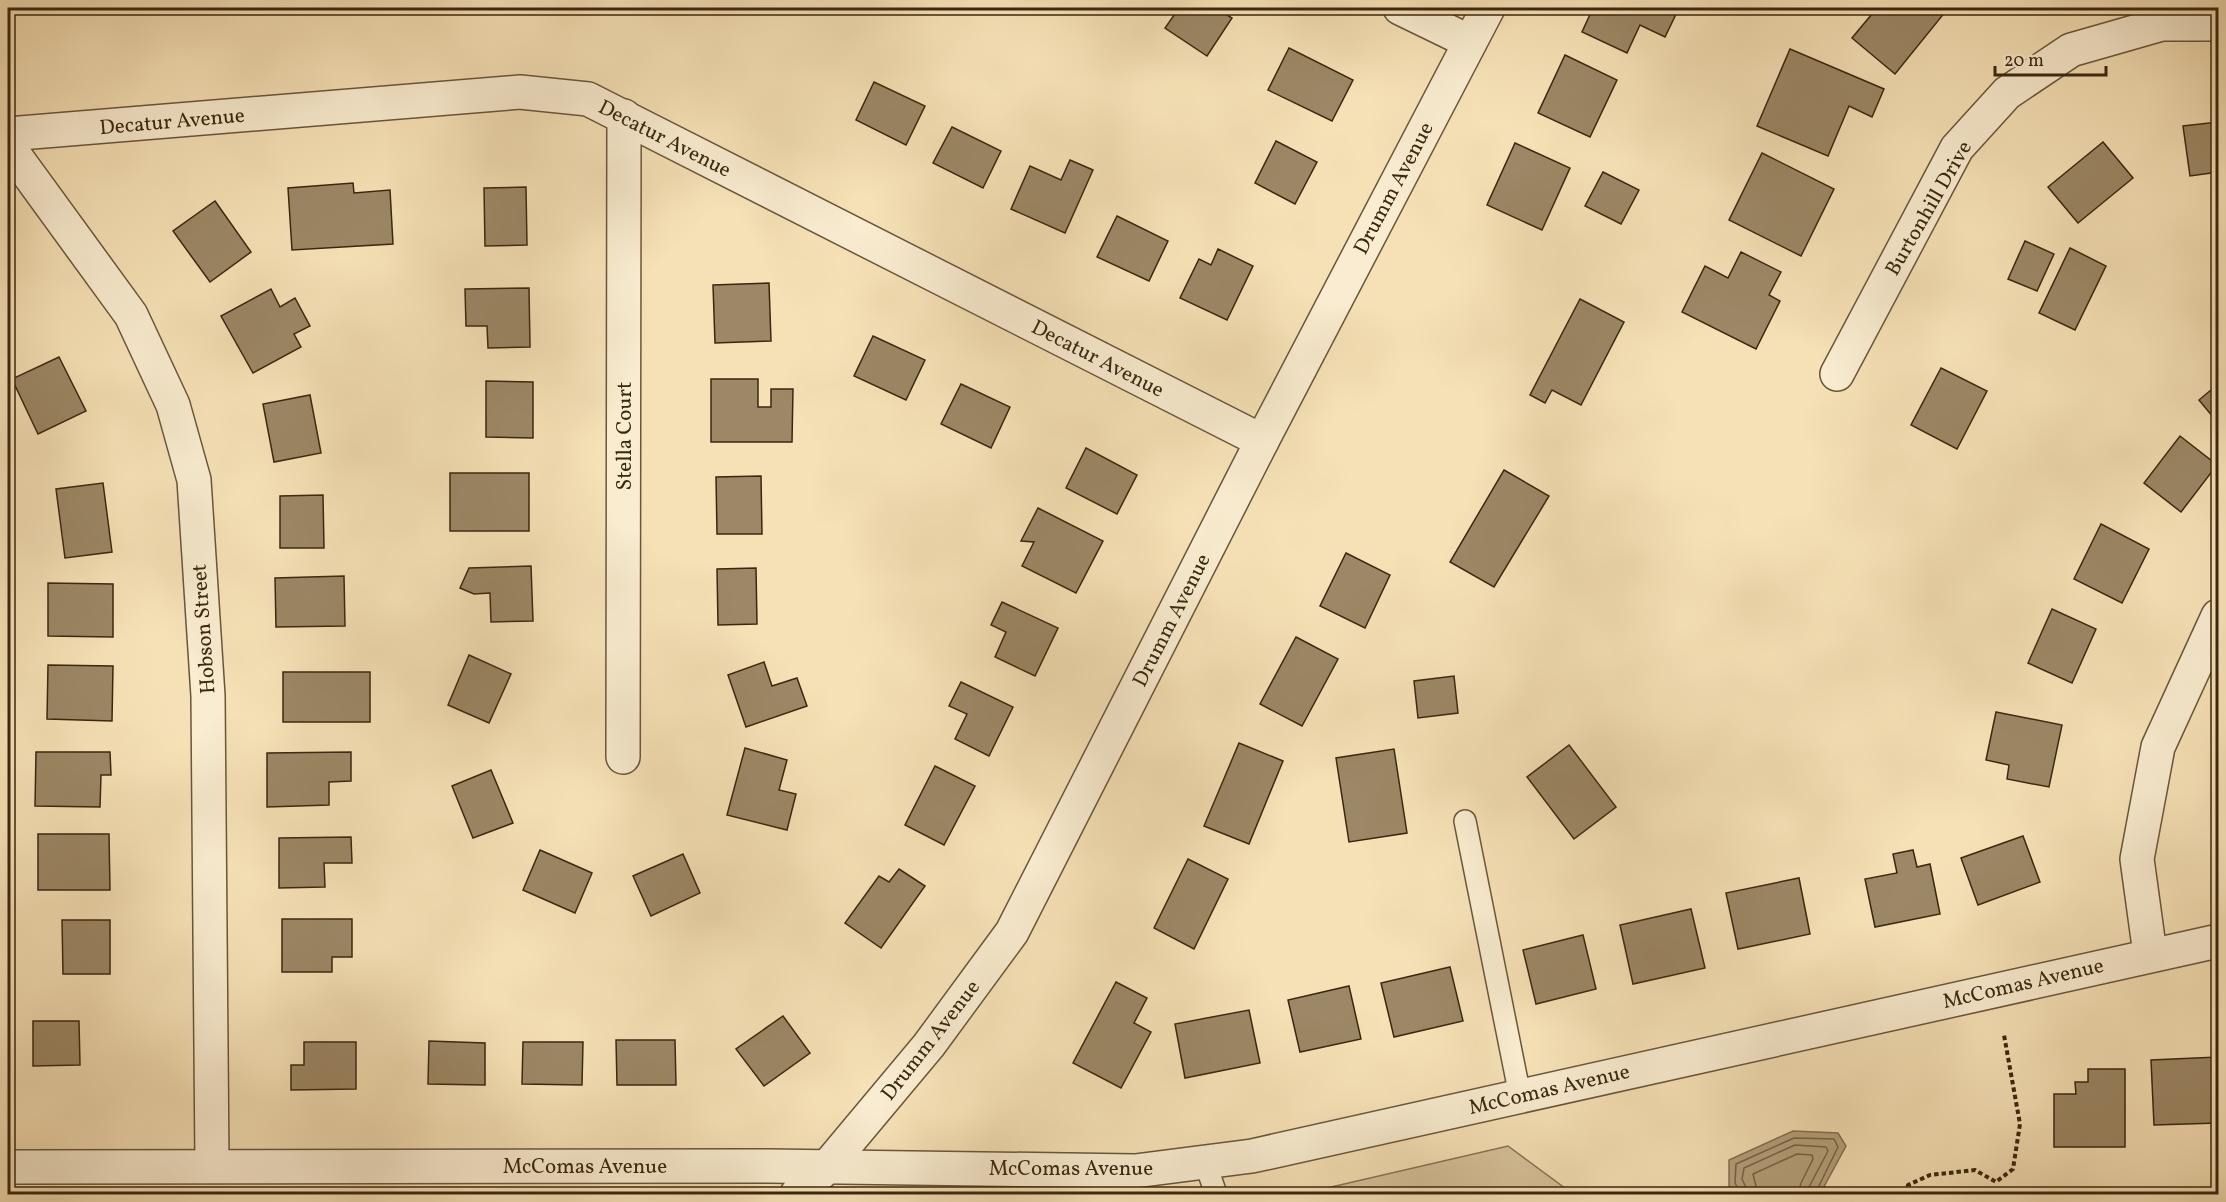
<svg xmlns="http://www.w3.org/2000/svg" width="2226" height="1202" font-family="Vollkorn,serif">
<rect width="100%" height="100%" fill="#f6e1b6"/>
<filter id="stains"><feTurbulence type="fractalNoise" baseFrequency=".00333" numOctaves="4"/><feColorMatrix values="0 0 0 0 .2 0 0 0 0 .09 0 0 0 0 .02 0 0 0 .5 -.17"/></filter>
<radialGradient id="worn" r=".72"><stop offset=".6" stop-color="#630" stop-opacity="0"/><stop offset="1" stop-color="#630" stop-opacity=".3"/></radialGradient>
<!-- green -->
<polygon fill="#d6c19a" stroke="#887455" stroke-width="1.5" points="1508,1146 1573,1194 1301,1194"/>
<!-- water -->
<polygon fill="#b6a27e" stroke="#847152" stroke-width="1.5" points="1793,1131 1838,1133 1846,1146 1820,1194 1738,1194 1729,1186 1729,1160"/>
<g fill="none" stroke-linecap="round" stroke-linejoin="round">
<!-- shore -->
<g stroke="#786447" stroke-width="1.5">
<polyline points="1741,1194 1735,1183 1736,1164 1794,1138 1834,1139 1838,1147 1815,1194"/>
<polyline points="1749,1194 1742,1179 1744,1168 1795,1145 1826,1147 1828,1151 1809,1187 1807,1194"/>
<polyline points="1758,1194 1753,1174 1797,1154 1812,1155 1813,1159 1801,1183 1798,1194"/>
</g>
</g>
<!-- building -->
<g fill="#9c8866" stroke="#3a2710" stroke-width="1.5">
<polygon points="1179,8 1216,8 1232,18 1207,56 1165,28"/>
<polygon points="1593,8 1679,8 1665,37 1640,25 1627,53 1582,32"/>
<polygon points="1877,8 1942,8 1946,11 1895,74 1852,38"/>
<polygon points="1289,48 1353,80 1332,121 1268,90"/>
<polygon points="1790,49 1884,89 1872,117 1849,106 1828,156 1757,126"/>
<polygon points="1565,55 1617,80 1590,137 1538,113"/>
<polygon points="874,82 925,106 906,145 856,120"/>
<polygon points="2218,122 2218,172 2190,176 2183,126"/>
<polygon points="952,127 1001,151 983,188 933,163"/>
<polygon points="1276,141 1317,162 1295,204 1255,183"/>
<polygon points="2103,142 2133,178 2078,223 2048,187"/>
<polygon points="1515,143 1570,168 1542,230 1487,205"/>
<polygon points="1762,153 1834,189 1801,256 1729,220"/>
<polygon points="1070,160 1093,170 1065,233 1011,209 1030,166 1061,180"/>
<polygon points="1603,172 1639,190 1621,224 1585,206"/>
<polygon points="353,183 354,193 390,190 393,244 292,250 288,188"/>
<polygon points="526,187 527,245 485,246 484,188"/>
<polygon points="215,201 251,252 210,282 173,231"/>
<polygon points="1117,216 1168,241 1149,281 1097,257"/>
<polygon points="2025,241 2054,254 2037,291 2008,279"/>
<polygon points="2070,248 2106,266 2075,330 2039,313"/>
<polygon points="1218,249 1253,266 1227,320 1180,298 1199,259 1211,265"/>
<polygon points="1741,252 1781,272 1769,295 1780,301 1756,349 1682,312 1705,266 1728,278"/>
<polygon points="769,283 771,341 715,343 713,285"/>
<polygon points="529,288 530,347 488,348 487,326 466,326 465,289"/>
<polygon points="271,289 280,307 295,298 310,326 294,334 301,347 253,373 221,316"/>
<polygon points="1580,299 1624,322 1581,405 1552,390 1545,403 1530,395"/>
<polygon points="873,336 925,360 906,400 854,376"/>
<polygon points="59,357 86,411 38,434 12,379"/>
<polygon points="1941,368 1987,391 1957,449 1911,425"/>
<polygon points="711,379 758,379 758,407 771,407 771,389 793,389 792,442 711,442"/>
<polygon points="486,381 533,382 533,438 486,437"/>
<polygon points="961,384 1010,407 991,448 941,424"/>
<polygon points="2218,384 2218,423 2199,400"/>
<polygon points="310,395 321,453 274,462 263,404"/>
<polygon points="2180,436 2217,465 2181,512 2144,483"/>
<polygon points="1086,448 1137,475 1117,514 1066,488"/>
<polygon points="1504,470 1549,496 1494,587 1450,562"/>
<rect x="450" y="473" width="79" height="58"/>
<polygon points="761,476 762,534 717,534 716,477"/>
<polygon points="103,483 112,552 65,558 56,489"/>
<polygon points="323,495 324,548 280,548 280,496"/>
<polygon points="1038,508 1103,541 1076,593 1022,566 1034,542 1021,541"/>
<polygon points="2101,524 2149,549 2122,603 2074,579"/>
<polygon points="1346,553 1390,575 1365,628 1320,606"/>
<polygon points="531,566 533,621 491,622 490,593 474,594 460,588 469,568"/>
<polygon points="756,568 757,624 718,625 717,569"/>
<polygon points="344,576 345,626 276,627 275,578"/>
<polygon points="48,583 113,584 113,637 48,636"/>
<polygon points="1002,602 1058,628 1035,676 995,657 1006,632 991,625"/>
<polygon points="2052,609 2096,629 2072,683 2028,663"/>
<polygon points="1296,637 1338,659 1302,726 1260,704"/>
<polygon points="469,655 511,674 489,723 448,705"/>
<polygon points="764,662 772,686 797,678 807,706 746,727 728,675"/>
<polygon points="48,665 113,666 112,721 47,719"/>
<rect x="283" y="672" width="87" height="50"/>
<polygon points="1454,676 1458,713 1418,718 1414,681"/>
<polygon points="961,682 1013,707 989,756 955,739 967,714 949,706"/>
<polygon points="1996,712 2062,725 2049,787 2007,779 2009,765 1986,760"/>
<polygon points="1239,743 1283,761 1249,844 1204,826"/>
<polygon points="1569,745 1616,807 1574,839 1527,777"/>
<polygon points="745,748 787,760 779,790 796,794 787,830 727,815"/>
<polygon points="1394,749 1407,833 1349,842 1336,758"/>
<polygon points="36,752 110,752 111,775 101,775 100,807 35,806"/>
<polygon points="351,752 351,781 329,782 329,805 267,807 267,753"/>
<polygon points="935,766 975,786 944,845 905,825"/>
<polygon points="491,770 513,823 473,838 452,786"/>
<polygon points="38,834 109,834 110,890 38,890"/>
<polygon points="2023,836 2040,882 1978,905 1961,858"/>
<polygon points="351,837 352,863 324,863 325,887 279,888 279,838"/>
<polygon points="540,850 592,873 575,913 523,890"/>
<polygon points="1913,850 1917,867 1930,864 1940,914 1875,927 1865,879 1897,873 1893,854"/>
<polygon points="683,854 700,893 651,916 633,876"/>
<polygon points="1188,859 1228,879 1194,949 1154,928"/>
<polygon points="899,869 925,886 881,948 845,923 879,876 889,882"/>
<polygon points="1799,878 1810,934 1738,949 1726,893"/>
<polygon points="1691,909 1705,968 1633,984 1620,925"/>
<polygon points="282,919 352,919 352,957 332,957 332,972 282,972"/>
<polygon points="62,920 110,920 110,974 63,974"/>
<polygon points="1583,935 1596,989 1536,1004 1523,950"/>
<polygon points="1450,967 1463,1021 1394,1037 1381,983"/>
<polygon points="1116,982 1147,998 1134,1023 1151,1032 1121,1088 1073,1063"/>
<polygon points="1349,986 1361,1039 1300,1052 1288,1000"/>
<polygon points="1249,1010 1260,1063 1185,1078 1175,1024"/>
<polygon points="783,1016 810,1053 764,1086 736,1049"/>
<polygon points="33,1021 79,1021 80,1065 33,1066"/>
<polygon points="616,1040 675,1040 676,1085 617,1085"/>
<polygon points="429,1041 485,1043 485,1085 428,1084"/>
<polygon points="304,1042 356,1042 356,1089 291,1090 291,1065 304,1065"/>
<polygon points="523,1042 583,1042 582,1085 522,1084"/>
<polygon points="2218,1057 2218,1123 2154,1125 2151,1060"/>
<polygon points="2088,1069 2125,1069 2125,1147 2054,1147 2054,1094 2076,1094 2075,1082 2088,1082"/>
</g>
<g fill="none" stroke-linecap="round" stroke-linejoin="round">
<defs>
<g id="lane">
<polyline points="1465,821 1520,1096"/>
<polyline points="1205,1162 1216,1194"/>
</g>
<g id="street">
<polyline points="1400,8 1470,42"/>
<polyline points="8,134 520,92 588,99 1262,441"/>
<polyline points="8,146 131,315 173,405 194,480 208,696 212,1165"/>
<polyline points="1837,374 1957,148 2007,93 2071,50 2162,24 2218,24"/>
<polyline points="623,757 624,116"/>
<polyline points="2150,954 2137,859 2158,747 2218,616"/>
<polyline points="8,1167 769,1166 1135,1171 1252,1156 2218,941"/>
<polyline points="797,1194 827,1167 929,1045 1012,932 1262,441 1488,8"/>
</g>
</defs>
<!-- lane casing -->
<use href="#lane" stroke="#69563a" stroke-width="24"/>
<!-- street casing -->
<use href="#street" stroke="#69563a" stroke-width="36"/>
<!-- path -->
<polyline stroke="#3a2710" stroke-width="4" stroke-dasharray="4.5 3" stroke-linecap="butt" points="1906,1194 1908,1185 1930,1175 1975,1170 1996,1182 2013,1169 2020,1124 2004,1035"/>
<!-- lane -->
<use href="#lane" stroke="#f9ecd0" stroke-width="21"/>
<!-- street -->
<use href="#street" stroke="#f9ecd0" stroke-width="33"/>
</g>
<g text-anchor="middle" stroke-width="6" stroke-linejoin="round" paint-order="stroke">
<!-- street labels -->
<g font-size="21" fill="#3a2710" stroke="#f9ecd0">
<text transform="translate(172 121) rotate(-5)" y="7">Decatur Avenue</text>
<text transform="translate(665 138) rotate(27)" y="7">Decatur Avenue</text>
<text transform="translate(1393 188) rotate(-62)" y="7">Drumm Avenue</text>
<text transform="translate(1928 208) rotate(-60)" y="7">Burtonhill Drive</text>
<text transform="translate(1098 358) rotate(27)" y="7">Decatur Avenue</text>
<text transform="translate(624 436) rotate(-90)" y="7">Stella Court</text>
<text transform="translate(1171 620) rotate(-63)" y="7">Drumm Avenue</text>
<text transform="translate(203 629) rotate(-94)" y="7">Hobson Street</text>
<text transform="translate(2023 983) rotate(-13)" y="7">McComas Avenue</text>
<text transform="translate(930 1040) rotate(-52)" y="7">Drumm Avenue</text>
<text transform="translate(1549 1089) rotate(-13)" y="7">McComas Avenue</text>
<text x="585" y="1173">McComas Avenue</text>
<text x="1071" y="1175">McComas Avenue</text>
</g>
</g>
<!-- margin -->
<rect width="2226" height="1202" fill="none" stroke="#f6e1b6" stroke-width="30"/>
<rect x="9" y="9" width="2208" height="1184" fill="none" stroke="#3a2710" stroke-width="3"/>
<rect x="15" y="15" width="2196" height="1172" fill="none" stroke="#3a2710" stroke-width="1.5"/>
<!-- scale -->
<path d="M1995 66v9h111v-9" fill="none" stroke="#3a2710" stroke-width="3"/>
<text x="2004" y="66" font-size="18" fill="#3a2710" stroke="#f9ecd0" stroke-width="4.5" paint-order="stroke">20 m</text>
<rect width="100%" height="100%" filter="url(#stains)"/>
<rect width="100%" height="100%" fill="url(#worn)"/>
</svg>
